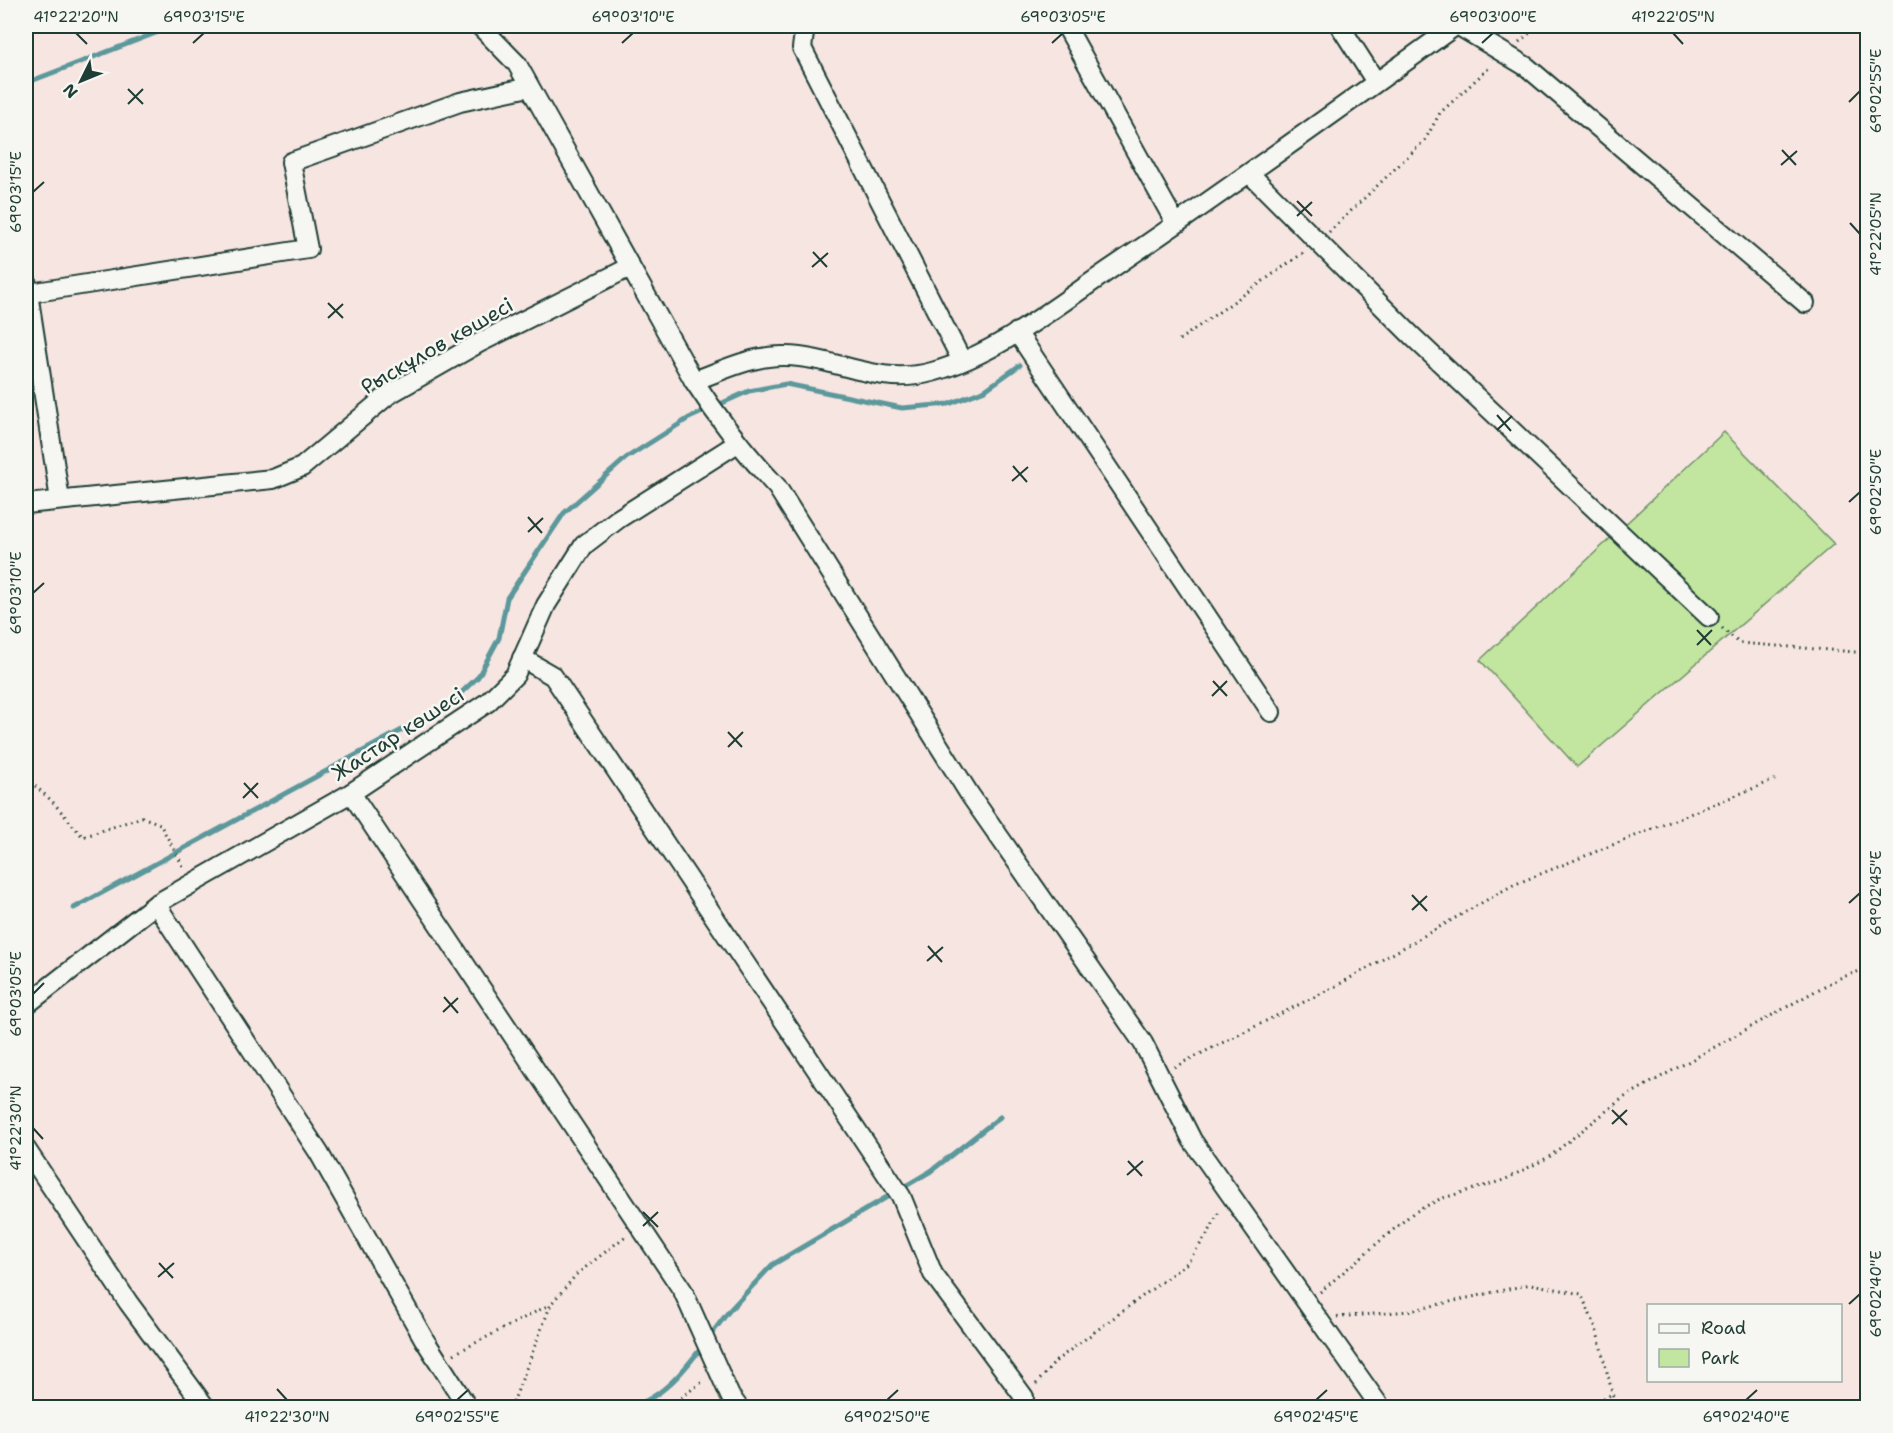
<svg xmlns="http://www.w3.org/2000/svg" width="1893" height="1433" font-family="'Shantell Sans',sans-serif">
<rect width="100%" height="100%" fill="#f7e5e1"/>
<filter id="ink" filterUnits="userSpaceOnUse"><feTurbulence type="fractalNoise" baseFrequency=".0167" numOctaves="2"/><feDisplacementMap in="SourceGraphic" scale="12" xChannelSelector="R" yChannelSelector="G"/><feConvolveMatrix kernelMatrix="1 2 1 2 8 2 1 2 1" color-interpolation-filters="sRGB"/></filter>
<g filter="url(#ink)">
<!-- green -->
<polygon fill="#c2e59f" stroke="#70916a" stroke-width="1.5" points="1724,432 1834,544 1577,767 1480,660"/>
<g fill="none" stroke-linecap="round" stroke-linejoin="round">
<!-- stream -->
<g stroke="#5c989b" stroke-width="5">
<polyline points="26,83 174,26"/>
<polyline points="74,908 448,705 478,677 499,638 507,598 564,513 626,458 689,418 749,391 786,384 902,408 949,404 985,390 1020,365"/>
<polyline points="709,1337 729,1311 772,1265 931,1171 1000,1117"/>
<path d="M 625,1408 C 659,1402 684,1371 704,1344"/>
</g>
<defs>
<g id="street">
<path d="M 480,26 L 517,64 L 694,381 C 719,420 745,453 777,487 L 970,795 L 1143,1043 L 1192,1140 L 1381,1408"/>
<polyline points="805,26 802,48 962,361"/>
<polyline points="1066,26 1176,224"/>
<polyline points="1340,26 1376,82"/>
<polyline points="1459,26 1527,67 1805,303"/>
<polyline points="1250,174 1412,336 1709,617"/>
<polyline points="26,280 60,500"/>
<polyline points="30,293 308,249 291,162 460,102 529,87"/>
<polyline points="1017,332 1271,712"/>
<path d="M 694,381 C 723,370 754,355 785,356 C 838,357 877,387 932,372 C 1000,353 1057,305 1115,266 C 1230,188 1342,107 1455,26"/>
<polyline points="26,504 273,479 302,467 388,395 479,343 630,267"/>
<polyline points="522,658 553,676 901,1196 933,1274 1024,1397"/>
<polyline points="351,793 683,1291 730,1396 739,1408"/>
<polyline points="156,904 319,1153 424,1339 468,1408"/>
<polyline points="26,1005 156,904 351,793 488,702 515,675 546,605 584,545 618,519 736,444"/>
<polyline points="26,1149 128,1302 206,1408"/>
</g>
</defs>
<!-- street casing -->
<use href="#street" stroke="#1f3d34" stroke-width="22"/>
<!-- path -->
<g stroke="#1f3d34" stroke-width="3" stroke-dasharray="1.5 4.5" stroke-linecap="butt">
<polyline points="1519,42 1538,26"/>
<polyline points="1329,232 1425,140 1440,113 1491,66"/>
<polyline points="1179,340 1306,251"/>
<polyline points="1722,628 1739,643 1868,653"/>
<polyline points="26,778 52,801 83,837 142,817 160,824 184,868"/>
<polyline points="1174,1067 1336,986 1513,885 1779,778"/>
<polyline points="1320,1292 1413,1213 1440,1199 1504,1180 1549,1157 1623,1098 1837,979 1868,968"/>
<polyline points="1337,1317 1409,1311 1531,1284 1581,1294 1596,1328 1616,1408"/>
<polyline points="454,1354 549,1305"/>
<polyline points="1036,1384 1057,1360 1187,1263 1209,1232 1220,1210"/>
<polyline points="511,1408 551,1304 577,1274 627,1235"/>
<polyline points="666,1408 705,1380"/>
<polyline points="1581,1408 1613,1394"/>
</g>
<!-- street -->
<use href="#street" stroke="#f6f6f2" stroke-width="18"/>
</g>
</g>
<!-- ticks -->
<path fill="none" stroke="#1f3d34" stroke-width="2" d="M 76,33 L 87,44M 1673,33 L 1683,44M 193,43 L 204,33M 622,43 L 633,33M 1052,43 L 1063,33M 1482,43 L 1493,33M 128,89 L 143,104M 1849,102 L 1860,91M 128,104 L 143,89M 1782,150 L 1796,165M 1781,165 L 1797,151M 33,192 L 44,182M 1297,201 L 1312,216M 1297,216 L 1312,202M 1850,223 L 1860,234M 813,252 L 827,267M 812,267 L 828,253M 328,303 L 343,318M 328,318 L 343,304M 1497,415 L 1511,431M 1497,430 L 1512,416M 1013,466 L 1027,482M 1012,481 L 1028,467M 1849,502 L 1860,492M 528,517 L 542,533M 528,532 L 543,518M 33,593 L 44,583M 1697,630 L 1711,645M 1697,645 L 1712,630M 1213,681 L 1227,696M 1212,696 L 1227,681M 728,732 L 742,747M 728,747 L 743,732M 244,783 L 258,798M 243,798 L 258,783M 1412,895 L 1427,911M 1849,903 L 1860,893M 1412,910 L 1427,896M 928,946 L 942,962M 927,961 L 943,947M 33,994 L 44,983M 444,997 L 458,1013M 443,1012 L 458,998M 1612,1110 L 1627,1125M 1612,1124 L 1627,1110M 33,1128 L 43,1139M 1128,1161 L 1142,1176M 1127,1175 L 1143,1161M 643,1212 L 658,1227M 643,1226 L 658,1212M 159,1263 L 173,1278M 158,1277 L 174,1263M 1849,1304 L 1860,1294M 277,1389 L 287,1400M 457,1400 L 468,1390M 887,1400 L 898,1390M 1316,1400 L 1327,1390M 1746,1400 L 1757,1390"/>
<g text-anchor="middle" stroke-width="5" stroke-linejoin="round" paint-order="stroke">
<!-- street labels -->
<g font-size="21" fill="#1f3d34" stroke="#f6f6f2">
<text transform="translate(437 346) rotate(-30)" y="7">Рыскұлов көшесі</text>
<text transform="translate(398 734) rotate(-33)" y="7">Жастар көшесі</text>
</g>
</g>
<!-- margin -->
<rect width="1893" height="1433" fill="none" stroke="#f6f6f2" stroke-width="66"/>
<!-- legend -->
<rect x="1647" y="1304" width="195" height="78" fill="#f6f6f2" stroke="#a0aca6" stroke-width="1.5"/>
<rect x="1659" y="1324" width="30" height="9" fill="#f6f6f2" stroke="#a0aca6" stroke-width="1.5"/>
<text x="1701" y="1334" font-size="18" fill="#1f3d34">Road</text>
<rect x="1659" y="1349" width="30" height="18" fill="#c2e59f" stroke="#a0aca6" stroke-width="1.5"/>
<text x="1701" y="1364" font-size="18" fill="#1f3d34">Park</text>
<!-- north arrow -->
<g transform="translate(81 81) rotate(227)" stroke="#f6f6f2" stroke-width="4.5" paint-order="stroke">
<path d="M0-4.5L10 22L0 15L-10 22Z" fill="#1f3d34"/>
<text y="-9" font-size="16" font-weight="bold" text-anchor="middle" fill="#1f3d34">N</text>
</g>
<rect x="33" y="33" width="1827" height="1367" fill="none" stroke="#1f3d34" stroke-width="2"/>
<g font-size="15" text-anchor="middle" fill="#1f3d34">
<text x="76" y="22">41°22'20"N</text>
<text x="204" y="22">69°03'15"E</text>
<text x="633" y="22">69°03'10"E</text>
<text x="1063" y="22">69°03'05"E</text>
<text x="1493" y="22">69°03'00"E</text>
<text x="1673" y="22">41°22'05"N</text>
<text transform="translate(1876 91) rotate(-90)" y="5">69°02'55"E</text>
<text transform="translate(16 192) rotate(-90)" y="5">69°03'15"E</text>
<text transform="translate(1876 234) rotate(-90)" y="5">41°22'05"N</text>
<text transform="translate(1876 492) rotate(-90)" y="5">69°02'50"E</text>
<text transform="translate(16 593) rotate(-90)" y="5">69°03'10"E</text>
<text transform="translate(1876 893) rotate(-90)" y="5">69°02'45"E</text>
<text transform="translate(16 994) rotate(-90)" y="5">69°03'05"E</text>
<text transform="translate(16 1128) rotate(-90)" y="5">41°22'30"N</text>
<text transform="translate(1876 1294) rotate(-90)" y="5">69°02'40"E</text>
<text x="287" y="1422">41°22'30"N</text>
<text x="457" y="1422">69°02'55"E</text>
<text x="887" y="1422">69°02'50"E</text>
<text x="1316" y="1422">69°02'45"E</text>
<text x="1746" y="1422">69°02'40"E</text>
</g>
</svg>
